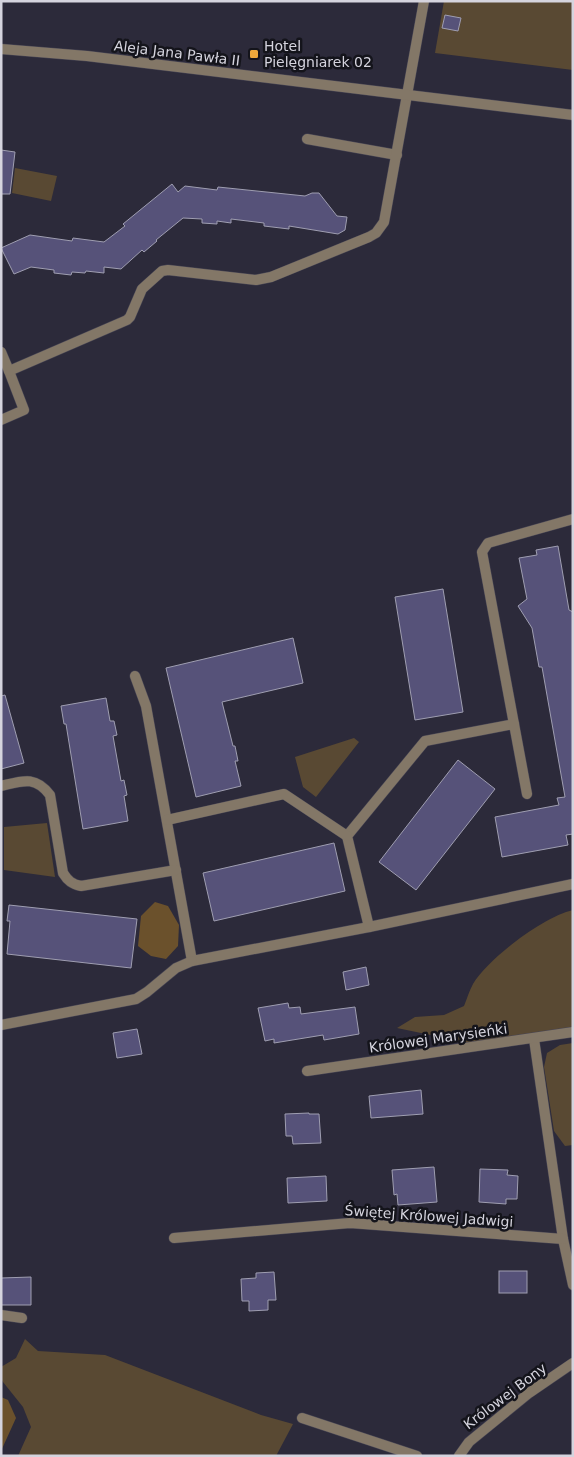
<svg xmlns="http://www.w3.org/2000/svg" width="574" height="1457" font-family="'DejaVu Sans',sans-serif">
<rect width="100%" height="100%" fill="#2c2a3a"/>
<!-- green -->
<g fill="#594933">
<polygon points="444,1 573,1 573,70 435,53"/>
<polygon points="15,168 57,176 51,201 12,193"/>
<polygon points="354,738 359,742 316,797 303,787 295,757"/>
<polygon points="47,823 55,877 4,870 4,827"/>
<path d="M 573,910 L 573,1028 L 469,1043 L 397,1028 L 415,1017 L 444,1015 L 464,1006 C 467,999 469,991 473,984 C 489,958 543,917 573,910 Z"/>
<polygon points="573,1043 573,1145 565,1146 554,1131 544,1067 547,1053 560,1045"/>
<polygon points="25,1339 38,1351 105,1355 261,1415 293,1424 276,1456 18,1456 31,1427 23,1407 3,1382 1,1378 1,1367 16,1358"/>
</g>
<!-- forest -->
<g fill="#6b512c">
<polygon points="155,902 168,906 179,925 178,946 166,959 151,956 138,946 141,916"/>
<polygon points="1,1397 8,1400 16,1418 1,1451"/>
</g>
<!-- building -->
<g fill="#565279" stroke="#9f9eb1">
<polygon points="445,15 461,18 458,31 442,28"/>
<polygon points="1,150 15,152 10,194 1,194"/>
<polygon points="172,184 178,192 185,186 217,190 218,187 305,196 312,193 319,193 337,216 347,217 345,230 338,234 289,226 289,229 264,226 264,223 231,219 231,223 217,221 217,224 202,223 202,219 183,218 156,240 157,241 144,252 142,250 121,269 104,267 104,273 86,271 85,273 72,272 71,275 54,273 54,270 31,267 14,274 1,248 30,235 72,241 73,238 104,242 125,226 123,224"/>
<polygon points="558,546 569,610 573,612 573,834 566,835 568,845 502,857 495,817 559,805 557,798 565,797 542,667 539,667 532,628 518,606 527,599 519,558 537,555 536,550"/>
<polygon points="443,589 463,712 415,720 395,597"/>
<polygon points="293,638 303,683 222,702 233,746 235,746 238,761 235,761 241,786 196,797 166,668"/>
<polygon points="5,695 24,763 1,769 1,696"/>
<polygon points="106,698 110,721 114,721 117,735 113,736 121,781 124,780 127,795 124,796 128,821 83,829 66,724 64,724 61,706"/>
<polygon points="458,760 495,789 416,890 379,862"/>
<polygon points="334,843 345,891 214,921 203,873"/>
<polygon points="9,905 137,919 131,968 7,954 10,921 7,921"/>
<polygon points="366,967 369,985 346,990 343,972"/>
<polygon points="288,1003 289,1008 300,1007 301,1014 355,1007 359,1034 324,1040 323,1035 274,1043 274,1039 265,1041 258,1008"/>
<polygon points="137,1029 142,1054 117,1058 113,1033"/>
<polygon points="421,1090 423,1114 371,1118 369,1096"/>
<polygon points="309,1113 309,1114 319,1114 321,1143 293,1144 292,1136 286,1136 285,1114"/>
<polygon points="434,1167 437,1202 398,1205 397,1194 394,1195 392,1170"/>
<polygon points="480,1169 508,1170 507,1175 518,1176 517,1199 506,1199 506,1204 479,1202"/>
<polygon points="326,1176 327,1201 288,1203 287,1178"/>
<rect x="499" y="1271" width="28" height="22"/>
<polygon points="274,1272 276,1300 268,1300 268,1310 249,1311 249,1301 242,1301 241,1279 256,1278 256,1273"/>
<polygon points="31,1277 31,1305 1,1305 1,1278"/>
</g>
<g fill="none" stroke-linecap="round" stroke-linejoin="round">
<defs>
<g id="service">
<polyline points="307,139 397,155"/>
<polyline points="1,420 24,410 9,371"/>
<polyline points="135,676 146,706 192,961 369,927"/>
<polyline points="514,724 425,741 347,836 369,927 573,884"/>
<path d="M 1,786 C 22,781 35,775 50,795 L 63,873 C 68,881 72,884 81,886 L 176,870"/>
<polyline points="527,794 482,552 488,543 573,519"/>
<polyline points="167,820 284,794 347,836"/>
<polyline points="1,1025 136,999 147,992 176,968 192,961"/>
</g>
<g id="minor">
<polyline points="1,352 9,371 127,320 130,317 142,289 162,271 168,270 256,280 271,277 369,237 376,233 384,222 424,1"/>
<polyline points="534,1039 563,1239 573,1285"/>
<polyline points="307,1071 573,1032"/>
<polyline points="174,1238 350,1223 563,1239"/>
<polyline points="1,1315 22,1318"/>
<polyline points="302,1418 417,1456"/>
<polyline points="459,1456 469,1442 529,1393 573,1363"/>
</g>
<polyline id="tertiary" points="1,49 87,56 573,115"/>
</defs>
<!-- service casing -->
<use href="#service" stroke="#474554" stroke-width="11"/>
<!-- minor casing -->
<use href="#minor" stroke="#474554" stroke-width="11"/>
<!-- tertiary casing -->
<use href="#tertiary" stroke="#474554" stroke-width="11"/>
<!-- service -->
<use href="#service" stroke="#837767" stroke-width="10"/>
<!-- minor -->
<use href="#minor" stroke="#837767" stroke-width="10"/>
<!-- tertiary -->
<use href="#tertiary" stroke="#837767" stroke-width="10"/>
</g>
<!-- markers -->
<rect fill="#eda83b" stroke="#14141b" stroke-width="2" x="249" y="49" width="10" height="10" rx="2.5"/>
<g text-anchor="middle" stroke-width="5" stroke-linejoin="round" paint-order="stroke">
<!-- poi labels -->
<g font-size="14" fill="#d5d4de" stroke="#14141b" text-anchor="start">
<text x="264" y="51">Hotel<tspan x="264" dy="16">Pielęgniarek 02</tspan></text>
</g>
<!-- street labels -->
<g font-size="14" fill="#d5d4de" stroke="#14141b">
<text transform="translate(177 53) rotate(7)" y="5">Aleja Jana Pawła II</text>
<text transform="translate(438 1038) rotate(-8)" y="5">Królowej Marysieńki</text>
<text transform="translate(429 1216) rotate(4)" y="5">Świętej Królowej Jadwigi</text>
<text transform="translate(505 1396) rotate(-37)" y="5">Królowej Bony</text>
</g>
</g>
<!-- border -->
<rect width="574" height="1457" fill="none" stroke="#d5d4de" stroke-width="5"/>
</svg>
